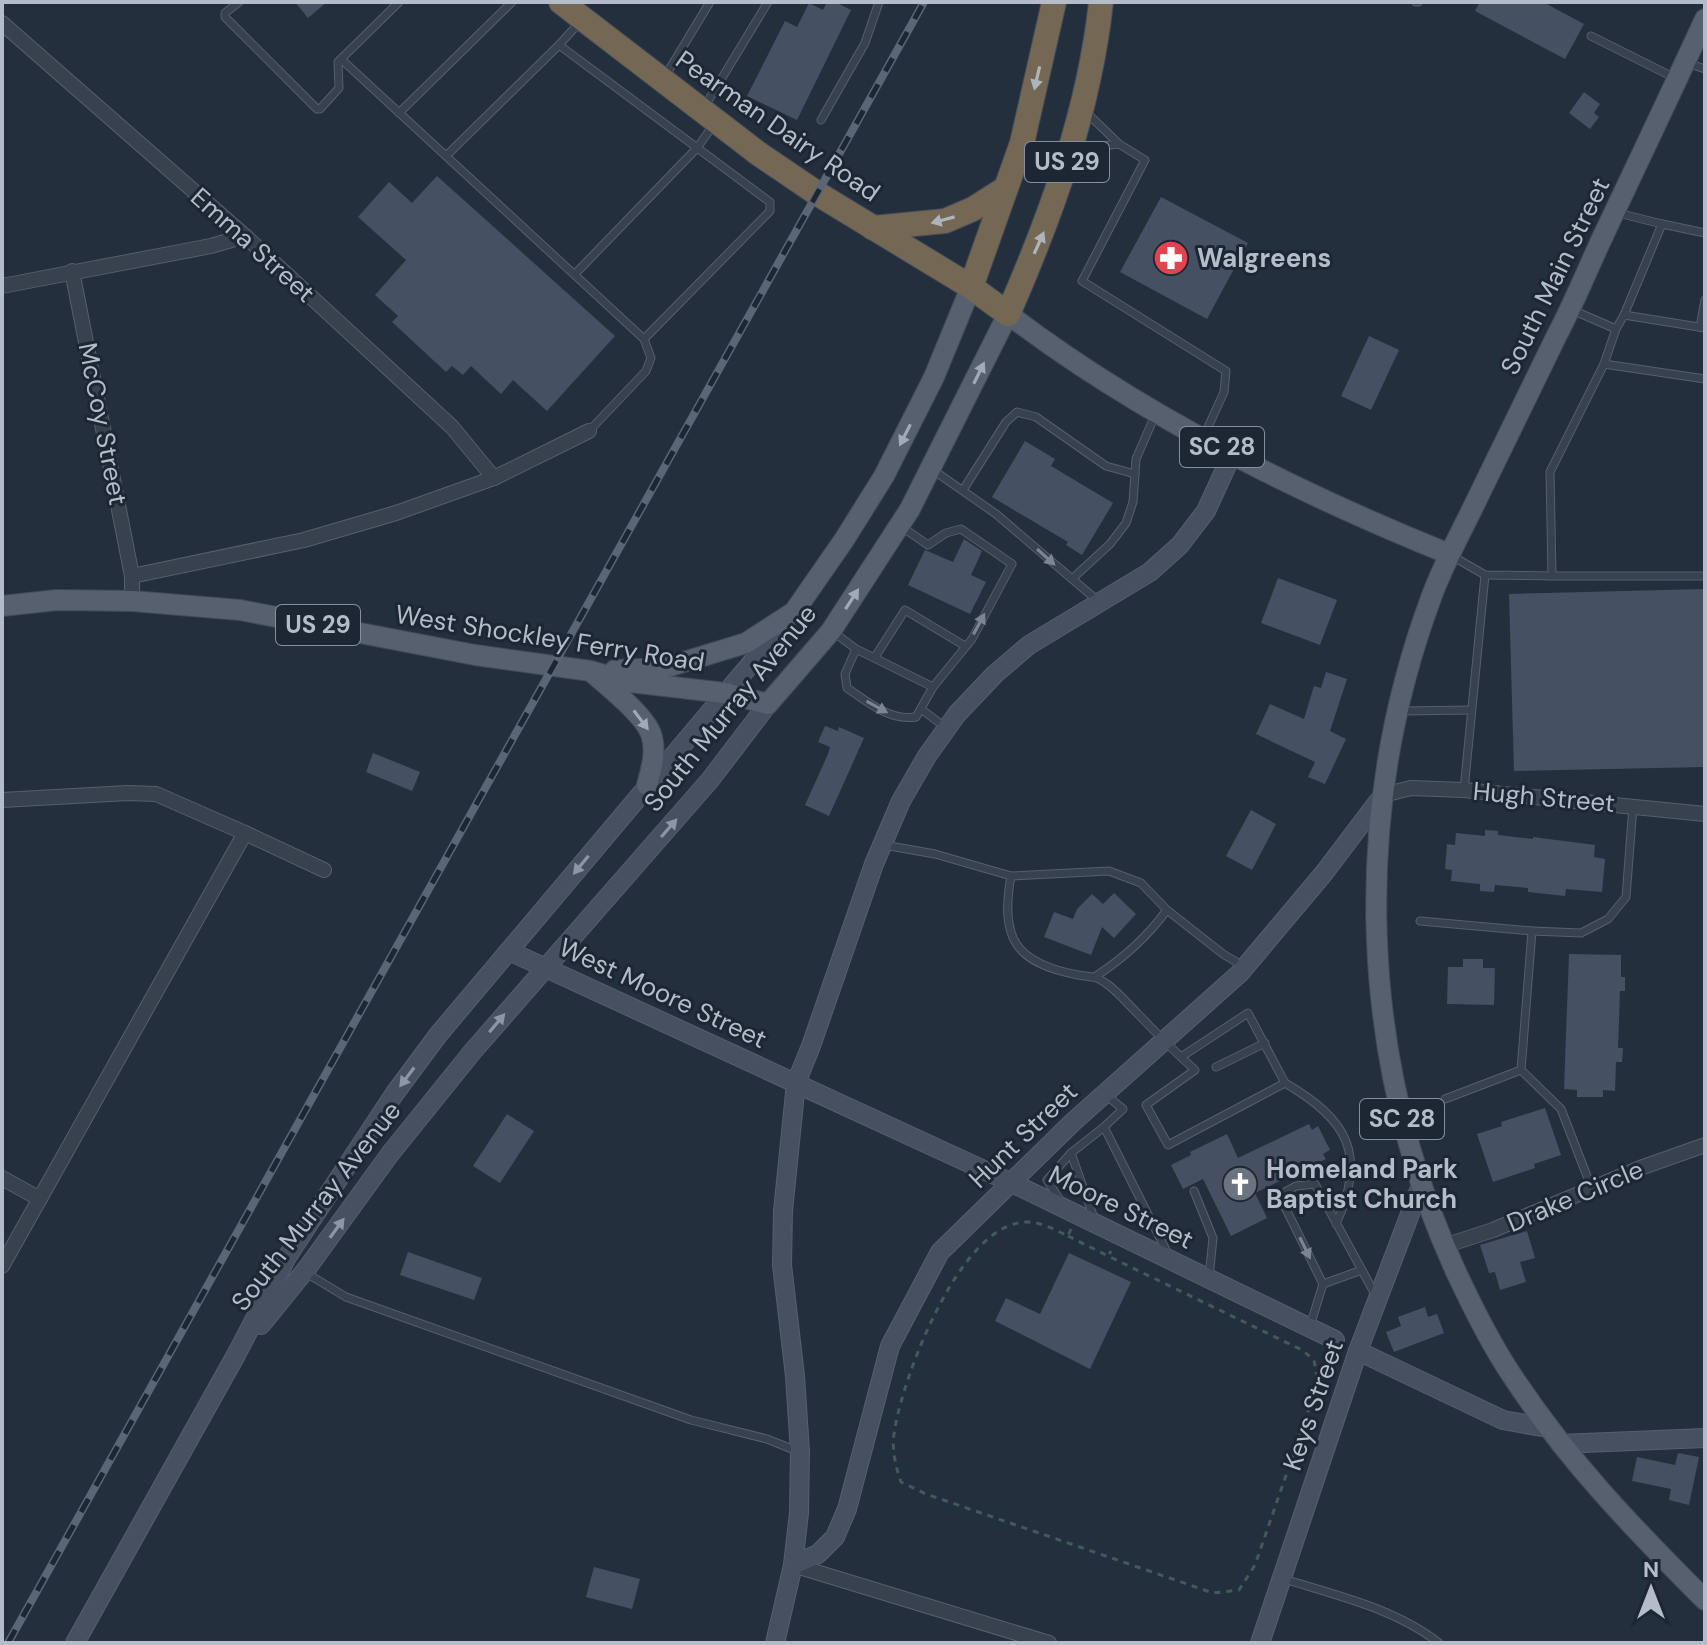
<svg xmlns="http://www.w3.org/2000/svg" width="1707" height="1645" font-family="'DM Sans',sans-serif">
<rect width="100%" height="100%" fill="#242f3e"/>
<!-- building -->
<g fill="#455162">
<polygon points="295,2 327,2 308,18"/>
<polygon points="827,2 835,2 851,10 797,120 747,96 785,21 797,27 809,3 823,10"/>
<polygon points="1480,2 1543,2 1584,24 1565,59 1475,11"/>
<polygon points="1584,92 1600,104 1594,113 1599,117 1590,129 1569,113"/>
<polygon points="437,176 615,336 547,411 513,380 501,394 471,366 463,375 452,366 446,372 392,322 398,316 375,295 406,260 358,217 389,182 412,203"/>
<polygon points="1161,197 1248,243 1207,319 1120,272"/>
<polygon points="1369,336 1399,350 1371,410 1341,396"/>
<polygon points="1025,441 1055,459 1051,466 1113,503 1082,555 1066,545 1068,542 992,497"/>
<polygon points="964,539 982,551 971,575 986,582 970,614 908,585 925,550 953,562"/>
<polygon points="1278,578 1337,600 1320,645 1261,623"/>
<polygon points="1705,589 1705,767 1514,771 1509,594"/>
<polygon points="1326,672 1347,679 1330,731 1346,739 1325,784 1308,777 1315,762 1256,734 1270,704 1304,719 1314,686 1321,688"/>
<polygon points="825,726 838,731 839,727 864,738 829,816 805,805 828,754 830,747 818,742"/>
<polygon points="373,753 420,772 412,791 366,772"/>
<polygon points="1251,810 1276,824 1252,870 1226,856"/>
<polygon points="1485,830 1498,831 1498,835 1533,839 1533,837 1595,845 1594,857 1605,859 1602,892 1566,889 1565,896 1528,892 1528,888 1495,885 1494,892 1480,891 1480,884 1451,881 1452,870 1445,869 1447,844 1455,845 1456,833 1485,836"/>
<polygon points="1114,893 1136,914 1114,938 1102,927 1091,955 1044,937 1054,912 1073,919 1077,909 1092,894 1103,904"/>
<polygon points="1569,954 1621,955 1621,977 1625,977 1625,991 1620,991 1618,1048 1623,1048 1622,1062 1616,1062 1615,1091 1603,1090 1603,1097 1577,1097 1577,1090 1564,1089"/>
<polygon points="1463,959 1483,959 1483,968 1495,968 1494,1005 1447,1004 1448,967 1463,967"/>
<polygon points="1545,1108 1561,1155 1534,1164 1535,1168 1493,1182 1477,1134 1502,1126 1501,1122"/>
<polygon points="507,1114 534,1131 500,1183 473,1166"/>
<polygon points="1309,1124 1312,1130 1318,1126 1330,1150 1323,1154 1326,1159 1255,1193 1267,1218 1231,1236 1203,1179 1183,1189 1171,1165 1191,1155 1190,1152 1227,1134 1238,1158"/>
<polygon points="1527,1231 1535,1258 1520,1262 1526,1282 1500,1290 1495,1272 1489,1273 1480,1245"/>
<polygon points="408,1252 482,1278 474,1300 400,1275"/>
<polygon points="1069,1253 1131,1282 1090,1369 995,1321 1006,1298 1040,1314"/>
<polygon points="1425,1307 1428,1317 1437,1314 1444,1333 1394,1352 1386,1332 1401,1326 1398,1317"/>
<polygon points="1678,1453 1699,1457 1689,1505 1669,1500 1671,1489 1632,1481 1637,1457 1675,1465"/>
<polygon points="594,1567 640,1579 632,1609 586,1597"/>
</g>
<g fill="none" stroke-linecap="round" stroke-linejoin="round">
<defs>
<g id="lane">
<polyline points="239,2 225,13 225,17 317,109 320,109 339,88 338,62 399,2"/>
<polyline points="1416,2 1418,2"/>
<polyline points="1591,36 1675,78"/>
<polyline points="559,45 579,23"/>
<path d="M 341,59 C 442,153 543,245 644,339 L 770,211 L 770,202 L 559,45 L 446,156"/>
<polyline points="1687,63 1705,69"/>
<polyline points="664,78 710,2"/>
<polyline points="705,106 768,2"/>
<polyline points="399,113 512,2"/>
<polyline points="821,120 865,43 879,2"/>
<polyline points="1119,144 1145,160 1082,281 1226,371 1224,392 1204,436"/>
<polyline points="1074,149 1119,144 1086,112"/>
<polyline points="1618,213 1662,224"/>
<polyline points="575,274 697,148 714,124"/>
<polyline points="1570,309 1616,329"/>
<polyline points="1624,315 1705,328"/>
<polyline points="1700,327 1705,300"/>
<polyline points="1604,364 1705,379"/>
<polyline points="589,431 646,371 651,358 644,339"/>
<polyline points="933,470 996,514 1098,601"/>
<polyline points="963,490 1006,422 1017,412 1036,417 1106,466 1135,474"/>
<polyline points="902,527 928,545 946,533 961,529 1012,564 972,639 933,687"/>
<polyline points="1452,556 1485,575 1552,576 1550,472 1604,364 1616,329 1624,315 1662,224 1705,233"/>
<polyline points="1552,576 1705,576"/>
<polyline points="1072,579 1110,544 1126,523 1133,502 1136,459 1156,413"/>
<path d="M 832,631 L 856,649 L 933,687 L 916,717 C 889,721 868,702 847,688 L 845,674 L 856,649"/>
<polyline points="875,657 905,610 965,646"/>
<polyline points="921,709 945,727"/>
<polyline points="1401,711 1471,710"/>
<polyline points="1464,790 1485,575"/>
<polyline points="884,845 935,854 1011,876 1109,871 1141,883 1167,910 1223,954 1243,966"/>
<path d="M 1011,876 C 1000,937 1014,963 1078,975 C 1090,977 1097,976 1107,984 C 1118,992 1128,1004 1138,1014 C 1156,1033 1175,1052 1195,1070 L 1146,1105 L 1168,1145 L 1285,1083 L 1248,1013 L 1181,1057"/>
<polyline points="1420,921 1532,931"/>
<path d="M 1096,976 C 1124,958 1147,937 1167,910"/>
<polyline points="1216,1067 1265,1043"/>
<path d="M 1285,1083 C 1347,1119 1368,1154 1336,1224"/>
<polyline points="1106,1095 1123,1109 1104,1127 1167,1252"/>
<polyline points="1445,1099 1521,1070"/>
<polyline points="1592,1189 1561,1109 1521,1070 1532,931 1581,933 1608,919 1626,897 1633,806"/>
<polyline points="1194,1191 1213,1238 1209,1277"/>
<polyline points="1061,1202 1047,1180 1071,1153"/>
<polyline points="1095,1221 1071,1153 1104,1127"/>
<polyline points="306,1273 346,1297 691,1420 767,1439 797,1451"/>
<polyline points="1323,1284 1362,1270"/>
<polyline points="1310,1326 1323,1284 1283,1203 1285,1192 1296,1186 1315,1184 1376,1296"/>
<path d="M 1284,1579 C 1336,1595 1396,1609 1439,1643"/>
</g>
<g id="street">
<polyline points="2,23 245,236 452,427 494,478"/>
<polyline points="72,271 132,576"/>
<polyline points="2,286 211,246 245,236"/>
<polyline points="132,601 132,576 304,540 396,513 494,478 589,431"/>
<polyline points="1383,795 1411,788 1464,790 1705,814"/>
<polyline points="2,800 128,793 156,794 245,833 2,1266"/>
<polyline points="245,833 324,870"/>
<polyline points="2,1178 40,1199"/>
<polyline points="1444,1246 1493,1230 1643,1167 1705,1145"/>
<polyline points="793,1565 1049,1643"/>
</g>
<g id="secondary">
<polyline points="509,951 1010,1182 1335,1340"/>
<polyline points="261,1325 308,1267 390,1154 473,1051 710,780 768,704"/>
<polyline points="1358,1351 1503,1420 1548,1428"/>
<polyline points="1560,1444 1705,1438"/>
<polyline points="793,1565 818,1554 835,1537 847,1509 890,1346 940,1252 1073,1122 1240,973 1324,873 1383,795"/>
<polyline points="75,1643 236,1355 287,1257 395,1093 438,1035 786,622"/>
<polyline points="775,1643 793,1565 799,1513 800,1452 795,1376 782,1265 783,1211 796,1083 811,1046 874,864 901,801 927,756 957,714 995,674 1029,645 1150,572 1180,545 1206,511 1233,452"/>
<polyline points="1260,1643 1358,1351 1421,1185"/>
</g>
<g id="primary">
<path d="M 1705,19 C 1672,91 1638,162 1604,234 C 1588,268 1574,303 1556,337 C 1530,390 1505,442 1479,495 C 1463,529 1444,562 1431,598 C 1350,817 1359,1062 1457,1274 C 1473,1308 1490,1343 1511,1374 C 1568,1461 1632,1527 1705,1600"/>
<path d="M 2,606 L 57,600 L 132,601 L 240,610 L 475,655 L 591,671 L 630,682 L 725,693 L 768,704 L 831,631 L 910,509 L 1008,314 C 1138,413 1298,493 1449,554"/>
<polyline points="615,670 664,668 746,643 794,612 844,540 884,476 934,377 971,287"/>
<path d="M 594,674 C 610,688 644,715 651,734 C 657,751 651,770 647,785"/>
</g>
<g id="highway">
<path d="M 561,2 L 759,154 L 818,194 L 971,287 L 1008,314 C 1052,213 1089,112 1101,2"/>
<polyline points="873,228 945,221 973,209 1006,188"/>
<polyline points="971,287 1022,143 1054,2"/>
</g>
</defs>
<!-- lane casing -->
<use href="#lane" stroke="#565f6c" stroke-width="9"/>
<!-- street casing -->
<use href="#street" stroke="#565f6c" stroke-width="16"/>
<!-- secondary casing -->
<use href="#secondary" stroke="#565f6c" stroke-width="20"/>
<!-- primary casing -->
<use href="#primary" stroke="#414a57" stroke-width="22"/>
<!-- highway casing -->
<use href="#highway" stroke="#434c59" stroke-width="26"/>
<!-- path -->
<g stroke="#44595c" stroke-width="3" stroke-dasharray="6 6" stroke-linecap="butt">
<path d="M 1071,1229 L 1068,1236 C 1055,1230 1042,1222 1027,1222 C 961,1222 904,1374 895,1428 C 891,1448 895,1464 901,1482 L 926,1494 L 1213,1593 L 1239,1590 L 1255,1565 L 1318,1383 L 1314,1360 L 1302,1350 L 1108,1256 L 1111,1251"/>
<polyline points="1068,1236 1108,1256"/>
</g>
<!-- lane -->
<use href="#lane" stroke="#38414e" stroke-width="7"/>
<!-- street -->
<use href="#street" stroke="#38414e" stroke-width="14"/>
<!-- secondary -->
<use href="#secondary" stroke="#465061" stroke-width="18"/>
<!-- primary -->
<use href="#primary" stroke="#56606e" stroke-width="20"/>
<!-- highway -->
<use href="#highway" stroke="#746855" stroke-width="24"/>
<defs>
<polyline id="rail" points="8,1643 924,2"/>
</defs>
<!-- rail casing -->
<use href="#rail" stroke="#5a6575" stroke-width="8"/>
<!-- rail -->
<use href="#rail" stroke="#1d2633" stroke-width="5" stroke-dasharray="15" stroke-linecap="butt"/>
</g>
<!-- one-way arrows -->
<defs><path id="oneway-solid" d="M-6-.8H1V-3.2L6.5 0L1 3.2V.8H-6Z" transform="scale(2)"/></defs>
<g fill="#aeb4bd">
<use href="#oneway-solid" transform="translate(1037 78) rotate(103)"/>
<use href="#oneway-solid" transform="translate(943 220) rotate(165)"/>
<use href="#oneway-solid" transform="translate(1039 243) rotate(-66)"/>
</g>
<g fill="#a1aab7">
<use href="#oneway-solid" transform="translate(979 373) rotate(-64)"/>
<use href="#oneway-solid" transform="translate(905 435) rotate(117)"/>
<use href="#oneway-solid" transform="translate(852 599) rotate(-57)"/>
<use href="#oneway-solid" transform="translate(641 720) rotate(53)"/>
</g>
<g fill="#7c8592">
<use href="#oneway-solid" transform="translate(1046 557) rotate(42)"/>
<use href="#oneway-solid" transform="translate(979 624) rotate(-62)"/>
<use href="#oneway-solid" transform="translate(877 707) rotate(29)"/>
<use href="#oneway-solid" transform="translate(1305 1248) rotate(64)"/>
</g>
<g fill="#8e96a5">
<use href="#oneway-solid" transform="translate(669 828) rotate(-49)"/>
<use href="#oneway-solid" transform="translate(581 865) rotate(129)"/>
<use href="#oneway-solid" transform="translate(497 1023) rotate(-50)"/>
<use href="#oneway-solid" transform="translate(407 1077) rotate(127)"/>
<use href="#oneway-solid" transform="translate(337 1228) rotate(-54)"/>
</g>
<!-- icons -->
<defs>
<symbol id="pharmacy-disc" viewBox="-11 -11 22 22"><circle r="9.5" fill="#e0444e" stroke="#1d2633"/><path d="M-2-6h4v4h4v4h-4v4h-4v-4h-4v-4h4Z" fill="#fff"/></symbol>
<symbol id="church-disc" viewBox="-11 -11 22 22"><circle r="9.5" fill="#6b7280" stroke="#1d2633"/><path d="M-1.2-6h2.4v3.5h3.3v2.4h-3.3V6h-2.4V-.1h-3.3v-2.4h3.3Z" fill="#fff"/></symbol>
</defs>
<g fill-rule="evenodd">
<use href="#pharmacy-disc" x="1151" y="238" width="40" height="40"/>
<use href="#church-disc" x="1220" y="1164" width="40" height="40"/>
</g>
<g text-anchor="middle" stroke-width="6" stroke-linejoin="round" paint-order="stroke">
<!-- shield labels -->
<g fill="#1d2633" stroke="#878f9c" stroke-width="2">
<rect x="1025" y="142" width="84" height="40" rx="6"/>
<rect x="1180" y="427" width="84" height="40" rx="6"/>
<rect x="276" y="605" width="84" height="40" rx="6"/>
<rect x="1360" y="1099" width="84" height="40" rx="6"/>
</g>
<g font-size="24" font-weight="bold" fill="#b4bcc9">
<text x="1067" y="170">US 29</text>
<text x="1222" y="455">SC 28</text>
<text x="318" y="633">US 29</text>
<text x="1402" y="1127">SC 28</text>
</g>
<!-- street labels -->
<g font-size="26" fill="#b4bcc9" stroke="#1d2633">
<text transform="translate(778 126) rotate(35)" y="9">Pearman Dairy Road</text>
<text transform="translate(253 245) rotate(42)" y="9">Emma Street</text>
<text transform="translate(1555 276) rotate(-64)" y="9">South Main Street</text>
<text transform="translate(103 424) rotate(79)" y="9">McCoy Street</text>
<text transform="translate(550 638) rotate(9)" y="9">West Shockley Ferry Road</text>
<text transform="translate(730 708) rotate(-51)" y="9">South Murray Avenue</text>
<text transform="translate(1544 797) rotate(5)" y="9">Hugh Street</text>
<text transform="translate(663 993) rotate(25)" y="9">West Moore Street</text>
<text transform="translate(1023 1135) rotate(-44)" y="9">Hunt Street</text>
<text transform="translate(1575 1196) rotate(-23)" y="9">Drake Circle</text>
<text transform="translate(316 1206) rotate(-52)" y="9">South Murray Avenue</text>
<text transform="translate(1121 1207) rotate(26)" y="9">Moore Street</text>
<text transform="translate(1313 1405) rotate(-71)" y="9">Keys Street</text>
</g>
<!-- poi labels -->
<g font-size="26" font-weight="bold" fill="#b4bcc9" stroke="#1d2633" text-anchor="start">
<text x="1197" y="267">Walgreens</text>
<text x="1266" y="1178">Homeland Park<tspan x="1266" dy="30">Baptist Church</tspan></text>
</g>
</g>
<!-- border -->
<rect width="1707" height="1645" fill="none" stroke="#b4bcc9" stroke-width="8"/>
<!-- north arrow -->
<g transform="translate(1651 1589)" stroke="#1d2633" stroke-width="6" paint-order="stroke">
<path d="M0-6L14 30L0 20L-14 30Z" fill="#b4bcc9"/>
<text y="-12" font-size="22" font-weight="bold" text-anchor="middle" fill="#b4bcc9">N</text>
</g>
</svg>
